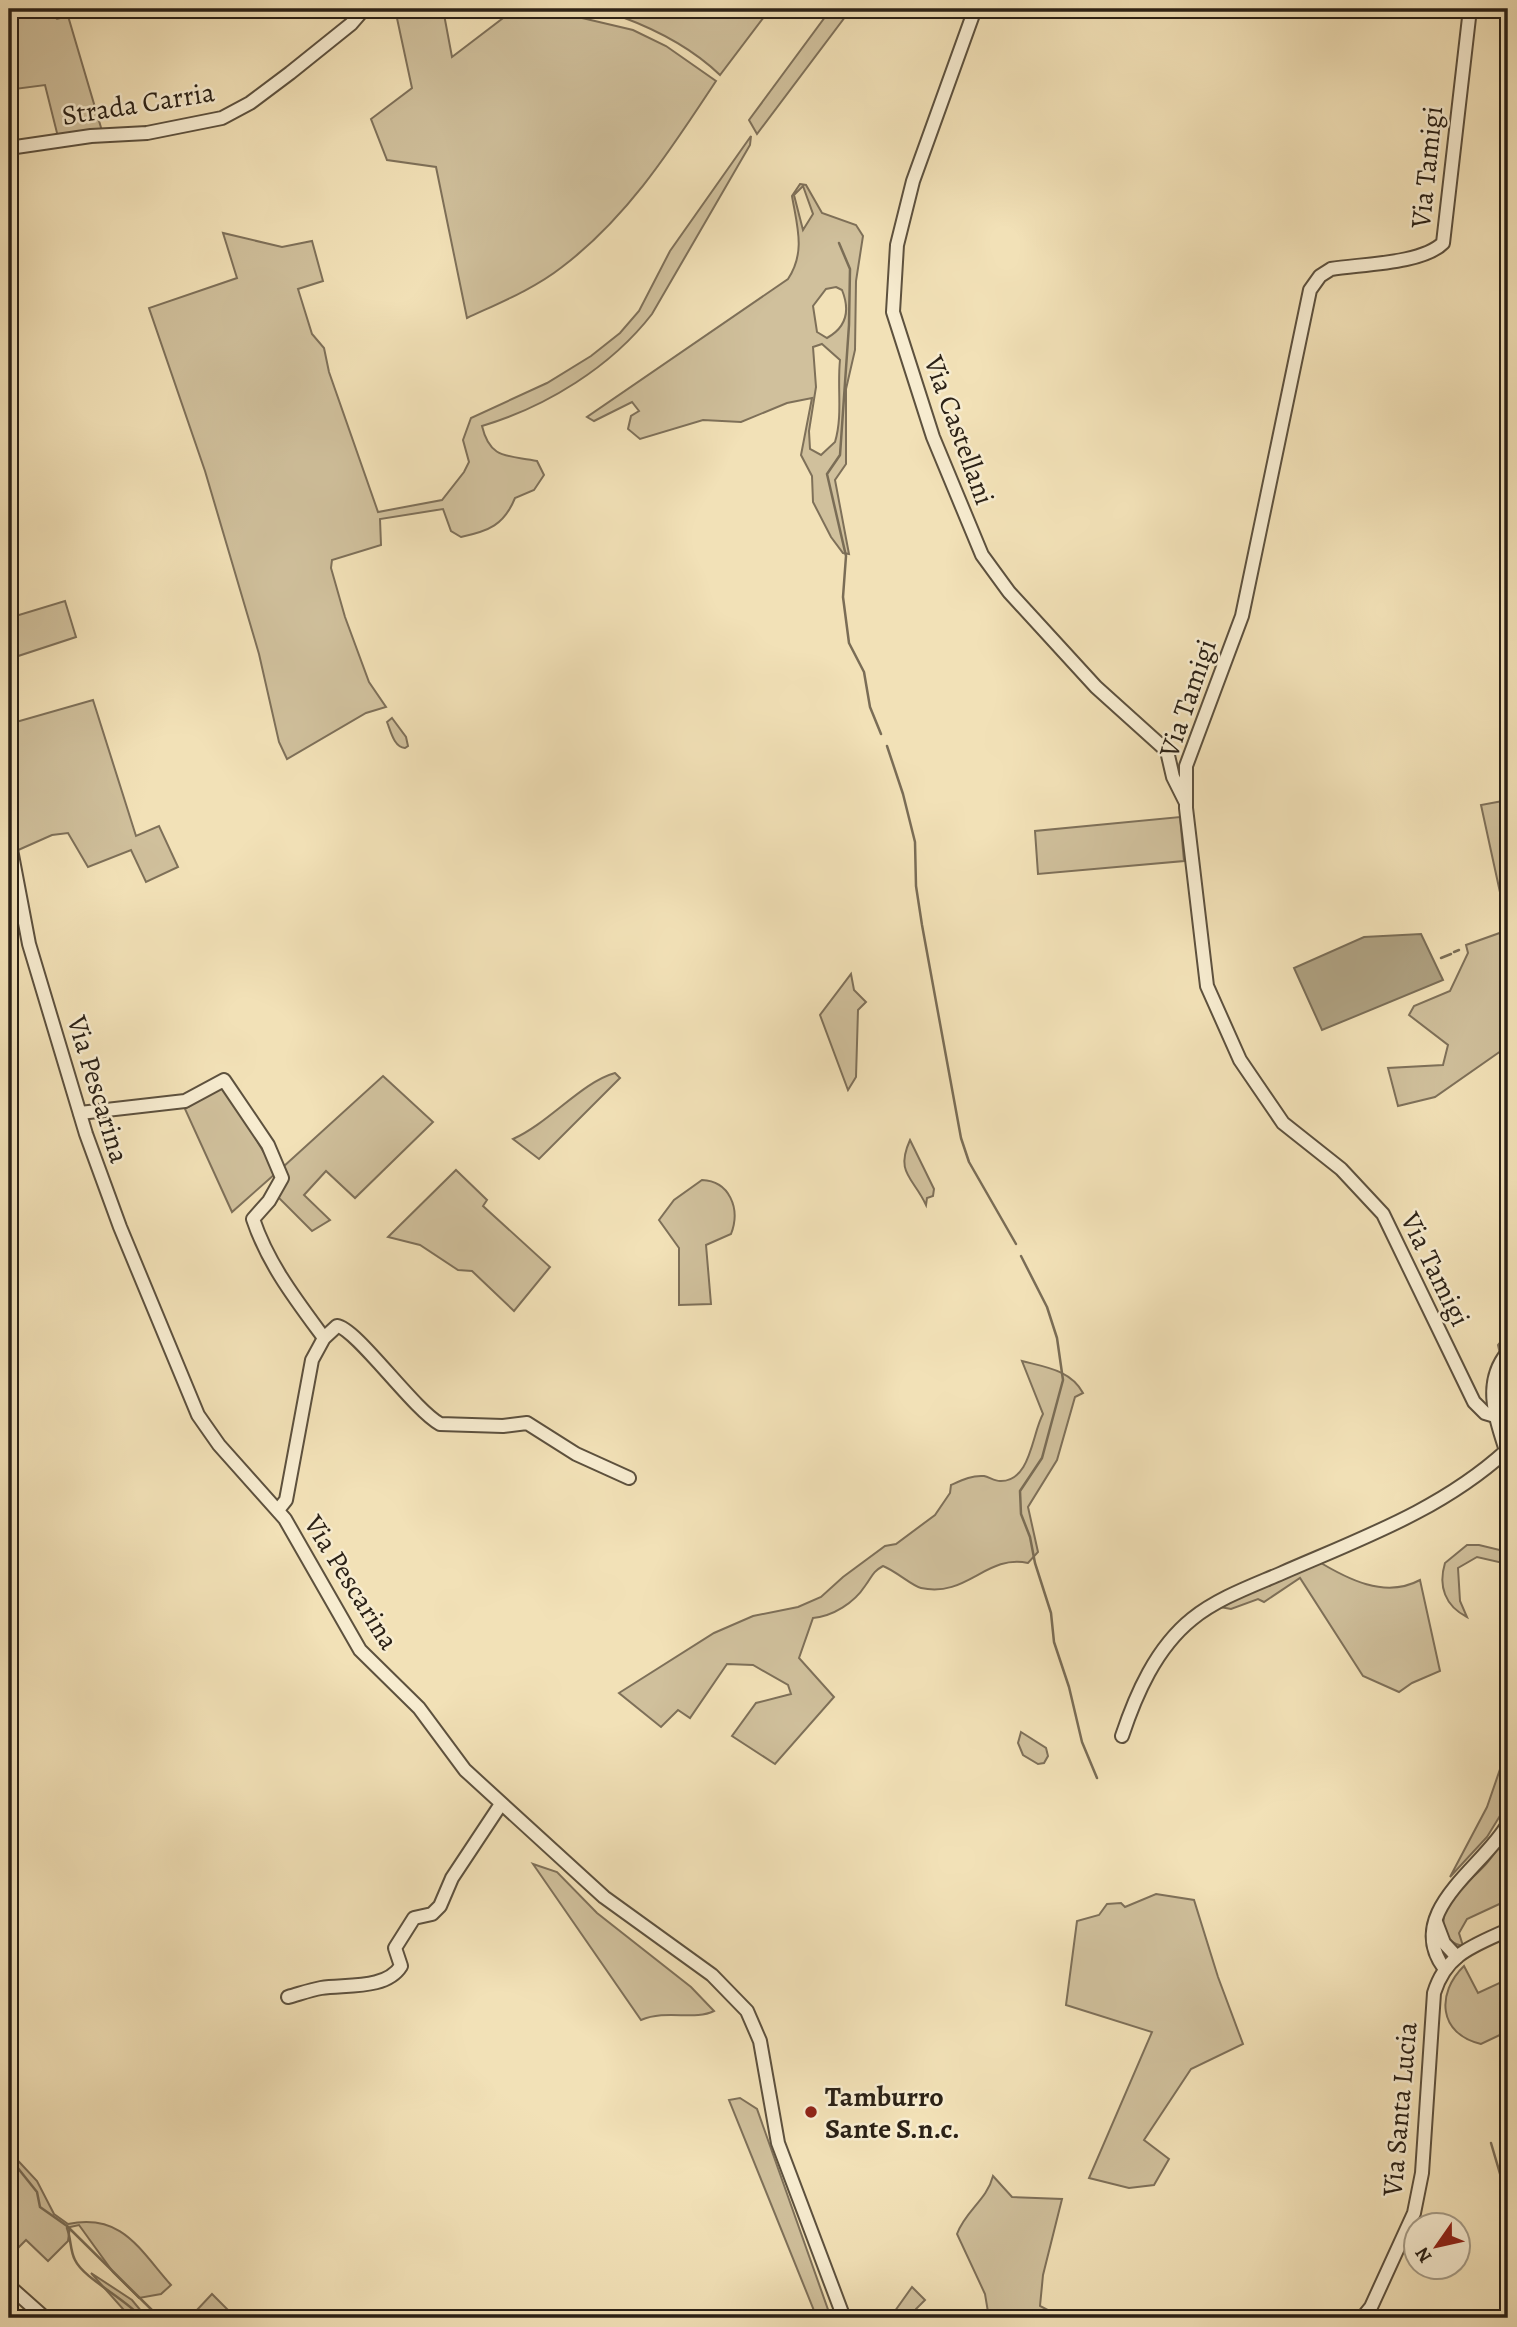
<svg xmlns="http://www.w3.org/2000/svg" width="1517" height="2327" font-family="Alegreya,serif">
<rect width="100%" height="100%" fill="#f2e1b7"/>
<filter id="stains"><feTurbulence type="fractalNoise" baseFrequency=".00286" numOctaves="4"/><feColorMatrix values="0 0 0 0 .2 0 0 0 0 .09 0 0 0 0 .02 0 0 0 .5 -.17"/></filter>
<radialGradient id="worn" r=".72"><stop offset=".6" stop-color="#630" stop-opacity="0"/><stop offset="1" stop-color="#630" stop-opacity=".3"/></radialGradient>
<!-- green -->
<g fill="#d0c09c" stroke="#7e7059" stroke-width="2" fill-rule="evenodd">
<polygon points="9,9 46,9 57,19 68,16 102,131 58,137 45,85 15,89 9,68"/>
<path d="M 395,9 L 443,9 L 452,57 L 515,9 L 544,9 L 633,30 L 666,46 L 716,81 C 671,149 628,217 562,267 C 534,289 499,303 467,318 L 436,167 L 387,160 L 371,119 L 412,88 Z"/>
<path d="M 632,9 L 770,9 L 720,75 C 693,49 657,30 622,17 Z"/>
<polygon points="831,9 851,9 757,134 749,120"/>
<path d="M 751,136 L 750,145 L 652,314 C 611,367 546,407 482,426 C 490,460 508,455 537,461 L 544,475 L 534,490 L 515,498 C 504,525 489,531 461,537 L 451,531 L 443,509 L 380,519 L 381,545 L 332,560 L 331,568 L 345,617 L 369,682 L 386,707 L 366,713 L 287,759 L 279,742 L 259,654 L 205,471 L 149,308 L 237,278 L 223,233 L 282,247 L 312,241 L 323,281 L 298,289 L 312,334 L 324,348 L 329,372 L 378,512 L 442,500 L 464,472 L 469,462 L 463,440 L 471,418 L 547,383 L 591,356 L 620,333 L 639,311 L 670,251 Z"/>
<path d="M 800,184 L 806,185 L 822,213 L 856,225 L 863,236 L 856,281 L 855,350 L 846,389 L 846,464 L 835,480 L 849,554 L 843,553 L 831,537 L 813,502 L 812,476 L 801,455 L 812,398 L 787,403 L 741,422 L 703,420 L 640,439 L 628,429 L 631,416 L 639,411 L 632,402 L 594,421 L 587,417 L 788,279 C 806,252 797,226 792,196 ZM 803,186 L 813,214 L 803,230 L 794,195 ZM 836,287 L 842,290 C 850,310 847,327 827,338 L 817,332 L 813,306 L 826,289 ZM 822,344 L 840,360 C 837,388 843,415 835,442 L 821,455 L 810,449 L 809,431 L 816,387 L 813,347 Z"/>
<polygon points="65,601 76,637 9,659 9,618"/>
<polygon points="93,700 136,836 159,826 178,867 146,882 131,850 88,867 68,833 52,835 16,851 9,816 9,724"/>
<path d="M 392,718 L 406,737 L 408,746 L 405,748 C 394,747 391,732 387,722 Z"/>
<polygon points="1508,800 1508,929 1481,805"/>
<polygon points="1180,817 1184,861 1038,874 1035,831"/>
<polygon points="1508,930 1508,1046 1435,1097 1398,1106 1388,1068 1443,1065 1448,1045 1409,1015 1414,1006 1450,991 1468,953 1466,945"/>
<polygon points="851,974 854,990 866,1002 858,1010 856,1077 848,1090 820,1015"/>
<path d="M 615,1073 L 620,1078 L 539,1159 L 513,1139 C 549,1123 582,1082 615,1073 Z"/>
<polygon points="383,1076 433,1122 355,1198 326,1171 304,1195 330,1220 312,1231 277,1196 283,1167"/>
<polygon points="224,1085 276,1173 232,1212 185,1109"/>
<path d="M 910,1140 L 934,1189 L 933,1196 L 927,1198 L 926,1205 C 913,1177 895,1173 910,1140 Z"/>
<polygon points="456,1170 487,1200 483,1206 550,1267 514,1311 472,1271 458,1270 420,1245 388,1237"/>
<path d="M 702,1180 C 729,1181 741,1208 731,1234 L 706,1245 L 711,1304 L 679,1305 L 679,1248 L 659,1220 L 674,1200 Z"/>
<polygon points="1508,1333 1508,1437 1502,1419 1506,1381 1498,1345"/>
<path d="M 1022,1361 C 1045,1367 1071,1370 1083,1393 L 1075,1397 L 1057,1460 L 1028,1507 L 1038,1552 L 1028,1563 C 986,1554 967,1598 921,1588 C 912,1586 896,1571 883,1566 C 872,1572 872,1577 865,1586 C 854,1603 833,1616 813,1618 L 799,1658 L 834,1697 L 775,1764 L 732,1736 L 756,1703 L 791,1694 L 788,1685 L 753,1665 L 727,1664 L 690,1718 L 678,1710 L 661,1727 L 619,1693 L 714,1633 L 753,1616 L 798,1607 L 821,1597 L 843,1577 L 885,1546 L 896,1544 L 935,1515 L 950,1493 L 951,1485 C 962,1480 972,1475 984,1476 C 989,1477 995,1481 1000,1481 C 1031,1482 1032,1433 1043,1414 Z"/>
<path d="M 1467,1545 L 1479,1545 L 1508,1552 L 1507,1562 L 1503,1563 L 1477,1557 L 1458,1568 L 1460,1601 L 1467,1617 C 1445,1606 1438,1586 1445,1563 Z"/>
<path d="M 1316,1560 C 1347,1579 1385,1599 1420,1580 L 1440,1671 L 1412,1683 L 1399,1692 L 1363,1676 L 1300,1578 L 1264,1602 L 1258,1599 L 1231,1609 L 1220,1607 Z"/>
<polygon points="1021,1732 1046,1748 1048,1756 1044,1763 1038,1764 1023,1755 1018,1743"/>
<polygon points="1508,1746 1506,1806 1487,1837 1450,1877 1487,1807"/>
<path d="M 1508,1833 L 1508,1900 L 1467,1919 L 1459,1933 L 1463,1946 C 1453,1944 1447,1940 1444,1929 C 1438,1903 1470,1882 1486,1864 C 1494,1855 1501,1843 1508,1833 Z"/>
<path d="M 533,1864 L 557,1872 L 597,1913 L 691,1987 L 714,2011 C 694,2021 667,2009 641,2020 Z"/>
<polygon points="1156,1894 1194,1900 1218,1977 1243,2044 1191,2069 1144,2140 1169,2159 1154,2185 1129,2188 1089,2178 1152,2032 1066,2005 1077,1921 1099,1915 1107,1904 1121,1903 1125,1907"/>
<path d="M 1464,1966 L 1478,1993 L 1508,1979 L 1508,2024 L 1501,2029 L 1504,2033 L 1481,2044 C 1438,2034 1436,1993 1464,1966 Z"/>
<polygon points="740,2098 757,2109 831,2318 817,2318 729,2100"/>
<path d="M 9,2151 L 37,2181 L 54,2214 L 68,2224 C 122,2213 139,2249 171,2285 L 161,2294 L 139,2298 L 113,2272 L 79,2225 L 70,2227 L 68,2241 L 48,2261 L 26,2240 L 9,2257 Z"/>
<path d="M 993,2176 L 1012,2197 L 1062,2199 L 1043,2275 L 1040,2306 L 1063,2318 L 989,2318 L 985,2294 L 957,2234 C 965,2211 987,2200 993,2176 Z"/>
<polygon points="91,2273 132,2300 147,2318 131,2318"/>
<polygon points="912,2287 925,2300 916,2309 914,2318 890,2318"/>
<polygon points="212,2294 236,2318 200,2318 195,2312"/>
</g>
<!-- water -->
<polygon fill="#aea080" stroke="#7a6d56" stroke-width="2" points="1421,934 1443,980 1322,1030 1294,968 1364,937"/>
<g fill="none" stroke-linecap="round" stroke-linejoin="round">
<!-- stream -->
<g stroke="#7a6d56" stroke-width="2.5">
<polyline points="839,243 850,269 849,325 840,455 827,474 846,556 843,597 849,643 864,672 870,707 881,734"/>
<polyline points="887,746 903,794 915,842 916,886 922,925 961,1138 969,1162 1016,1244"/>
<polyline points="1454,952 1459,950"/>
<polyline points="1441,958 1451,954"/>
<polyline points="1021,1256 1047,1307 1057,1338 1063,1380 1042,1458 1020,1491 1021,1514 1030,1537 1035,1563 1051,1613 1054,1642 1069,1687 1082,1742 1097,1778"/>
<polyline points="1491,2143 1508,2201"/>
<polyline points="9,2157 37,2192 40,2207 67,2226 160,2318"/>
<path d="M 67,2228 C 71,2238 70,2251 75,2260 C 84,2279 125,2298 142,2318"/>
</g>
<defs>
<g id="minor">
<polyline points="975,9 913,181 897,245 893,312 933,437 982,555 1009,592 1096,687 1167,751 1173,777 1185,801"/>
<path d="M 1470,9 L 1443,243 C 1422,264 1361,264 1331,269 L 1320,276 L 1310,290 L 1242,616 L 1186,766 L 1186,808 L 1207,986 L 1240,1060 L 1283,1123 L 1341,1169 L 1383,1214 L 1474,1402 L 1485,1413 L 1495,1416"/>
<polyline points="9,148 91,136 147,133 222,118 250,103 290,73 351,24 364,9"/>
<polyline points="9,839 29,944 86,1134 120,1227 198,1415 219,1445 285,1519 360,1650 419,1708 465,1770 604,1897 712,1975 747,2011 760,2041 778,2143 844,2318"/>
<path d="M 80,1113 L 185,1101 L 224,1080 L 268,1145 L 282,1178 L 269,1201 L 253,1219 C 268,1264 296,1300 324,1338"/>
<path d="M 1508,1352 C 1481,1384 1497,1421 1508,1457"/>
<path d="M 278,1510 L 286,1500 L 312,1360 L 324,1338 L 337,1326 C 356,1328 413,1409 440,1424 L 503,1426 L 527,1423 L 576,1454 L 629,1478"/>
<path d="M 1122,1736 C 1136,1694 1156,1648 1192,1619 C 1218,1598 1252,1586 1282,1573 C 1362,1538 1441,1510 1506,1451"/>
<polyline points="1436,1922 1444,1943 1457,1957"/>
<path d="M 1444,1968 C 1403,1912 1484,1867 1508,1824"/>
<path d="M 288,1997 C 299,1994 310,1990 321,1988 C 345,1984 386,1990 401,1966 L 395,1948 L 414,1918 L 432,1914 L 440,1906 L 452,1878 L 501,1804"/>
<polyline points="9,2286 45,2318"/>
<path d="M 1362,2318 L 1371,2307 L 1414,2213 L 1422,2173 L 1434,1993 C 1446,1954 1473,1946 1508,1930"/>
</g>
</defs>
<!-- minor casing -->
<use href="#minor" stroke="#5d513e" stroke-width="16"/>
<!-- minor -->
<use href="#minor" stroke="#f7ecd0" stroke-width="12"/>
</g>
<!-- markers -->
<circle fill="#8f2418" stroke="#f7ecd0" stroke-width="2.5" cx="811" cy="2112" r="7"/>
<g text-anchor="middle" stroke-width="5" stroke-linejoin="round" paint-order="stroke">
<!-- street labels -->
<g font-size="28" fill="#2b2116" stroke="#f7ecd0">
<text transform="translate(138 103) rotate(-9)" y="10">Strada Carria</text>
<text transform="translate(1426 167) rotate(-84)" y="10">Via Tamigi</text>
<text transform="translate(960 430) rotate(70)" y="10">Via Castellani</text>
<text transform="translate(1187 698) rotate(-71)" y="10">Via Tamigi</text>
<text transform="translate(99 1089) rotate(73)" y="10">Via Pescarina</text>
<text transform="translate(1436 1269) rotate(64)" y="10">Via Tamigi</text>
<text transform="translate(352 1582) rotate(58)" y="10">Via Pescarina</text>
<text transform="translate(1399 2109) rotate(-85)" y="10">Via Santa Lucia</text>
</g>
<!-- poi labels -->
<g font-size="28" font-weight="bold" fill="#2b2116" stroke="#f7ecd0" text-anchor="start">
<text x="825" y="2106">Tamburro<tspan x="825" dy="32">Sante S.n.c.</tspan></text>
</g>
</g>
<!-- margin -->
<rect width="1517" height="2327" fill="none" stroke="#f2e1b7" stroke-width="35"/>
<rect x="10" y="10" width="1496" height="2306" fill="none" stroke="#2b2116" stroke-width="3.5"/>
<rect x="18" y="18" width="1482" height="2292" fill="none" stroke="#2b2116" stroke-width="2"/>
<!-- north arrow -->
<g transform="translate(1437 2246) rotate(236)"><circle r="33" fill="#f7ecd0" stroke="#a59b86" stroke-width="2"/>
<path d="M0-5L12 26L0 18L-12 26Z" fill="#8f2418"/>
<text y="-10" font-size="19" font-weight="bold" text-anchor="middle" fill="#2b2116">N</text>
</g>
<rect width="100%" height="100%" filter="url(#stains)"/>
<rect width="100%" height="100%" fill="url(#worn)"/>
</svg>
